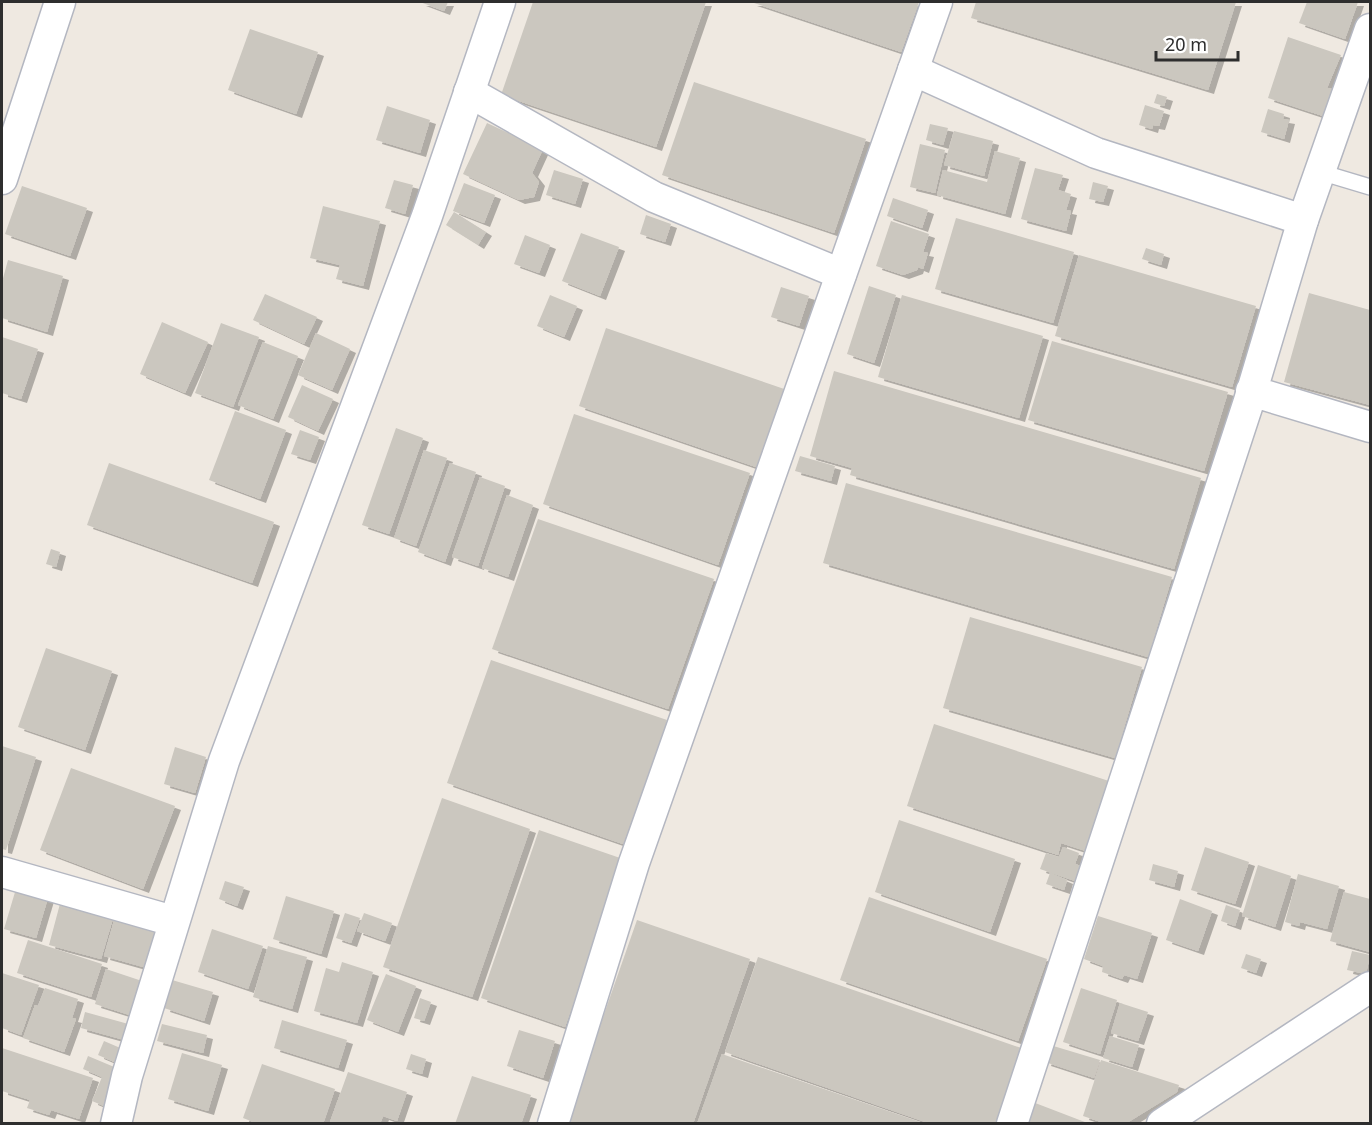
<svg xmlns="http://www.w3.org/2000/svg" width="1372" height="1125" font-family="'Noto Sans',sans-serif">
<defs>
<filter id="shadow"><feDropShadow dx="6" dy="4" stdDeviation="0" flood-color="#0004"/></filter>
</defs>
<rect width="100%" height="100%" fill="#efe9e1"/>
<!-- building -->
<g fill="#cbc7bf" filter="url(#shadow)">
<polygon points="420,2 448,2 444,11"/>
<polygon points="533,2 706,2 656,147 501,95"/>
<polygon points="751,2 919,2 901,52"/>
<polygon points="976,2 1236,2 1208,90 971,18"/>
<polygon points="1307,2 1358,2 1345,39 1299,23"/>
<polygon points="250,29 318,52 296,114 228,90"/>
<polygon points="1288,37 1341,55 1327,88 1332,89 1323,116 1268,98"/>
<polygon points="694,82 866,139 834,233 662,175"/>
<polygon points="1157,94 1167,97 1164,106 1154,103"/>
<polygon points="1145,105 1164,111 1159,126 1153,125 1152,129 1139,125"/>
<polygon points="387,106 430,120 420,153 376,140"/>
<polygon points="1268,109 1284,114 1283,119 1289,120 1284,139 1261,132"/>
<polygon points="487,123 543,149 532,173 539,182 534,197 519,200 463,174"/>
<polygon points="930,124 948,128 943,145 926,140"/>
<polygon points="954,131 993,141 984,176 944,165"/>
<polygon points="920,144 945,150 935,193 910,187"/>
<polygon points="995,151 1020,158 1005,214 937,195 943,170 987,182"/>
<polygon points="1035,168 1063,175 1058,190 1071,194 1066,210 1071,211 1066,231 1021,219"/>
<polygon points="554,170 583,179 575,204 546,195"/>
<polygon points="394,180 413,185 405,214 385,208"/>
<polygon points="1093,182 1108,186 1103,202 1089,199"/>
<polygon points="464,183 495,195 484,223 453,211"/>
<polygon points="22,186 87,208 70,256 5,234"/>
<polygon points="893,198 928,210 922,228 887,216"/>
<polygon points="323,206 380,221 363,286 336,279 340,265 310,258"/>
<polygon points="454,212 486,232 478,245 446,225"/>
<polygon points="646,215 671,224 665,242 640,234"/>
<polygon points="956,218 1074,252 1053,323 935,289"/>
<polygon points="891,221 929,234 923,252 928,253 923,269 918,267 917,270 903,275 876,266"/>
<polygon points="581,233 619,247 600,296 562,281"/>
<polygon points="525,235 550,245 539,273 514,264"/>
<polygon points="1146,248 1164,254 1161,265 1142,259"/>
<polygon points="1079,255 1256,306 1232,387 1055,336"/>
<polygon points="8,260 63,276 47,332 2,318 2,282"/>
<polygon points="869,286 896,295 874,363 847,354"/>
<polygon points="781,287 809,296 799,326 771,317"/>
<polygon points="1309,293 1370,310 1370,405 1284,382"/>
<polygon points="265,294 317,317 304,344 253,320"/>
<polygon points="550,295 577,306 564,337 537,326"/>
<polygon points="902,295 1043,336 1019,418 878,377"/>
<polygon points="162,322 208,342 185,393 140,374"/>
<polygon points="221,323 259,337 233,407 195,393"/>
<polygon points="606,328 793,392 765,470 579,406"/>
<polygon points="316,333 350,349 332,390 298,375"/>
<polygon points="2,337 38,349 21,399 2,393"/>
<polygon points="1052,341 1228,392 1204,471 1028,420"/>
<polygon points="263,342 298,356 273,419 238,405"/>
<polygon points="834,371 1201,478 1174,569 850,475 852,468 810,456"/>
<polygon points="302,385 333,399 318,431 288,417"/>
<polygon points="235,411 286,430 260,499 209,480"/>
<polygon points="574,414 750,473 718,565 543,504"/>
<polygon points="396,428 423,438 389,534 362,525"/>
<polygon points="300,430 319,437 310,460 291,454"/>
<polygon points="424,450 447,458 416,546 394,538"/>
<polygon points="800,456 835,466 831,481 795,471"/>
<polygon points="109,463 274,522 252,583 87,525"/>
<polygon points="450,463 476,472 445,562 418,552"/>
<polygon points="480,477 505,486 478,566 452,557"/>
<polygon points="846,483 1172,577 1148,657 823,563"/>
<polygon points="507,495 533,505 508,577 482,568"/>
<polygon points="538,519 714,579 668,709 492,649"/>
<polygon points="51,549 60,552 56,567 46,564"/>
<polygon points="970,617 1142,667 1115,758 943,708"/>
<polygon points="46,648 112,671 85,750 18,727"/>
<polygon points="491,660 667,720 623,844 447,783"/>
<polygon points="934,724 1112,782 1089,852 1061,843 1058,855 907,806"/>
<polygon points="2,746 36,757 6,850 2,849"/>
<polygon points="175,747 206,757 195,793 164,784"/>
<polygon points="71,768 175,806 143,889 40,850"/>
<polygon points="442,798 530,829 472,997 383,967"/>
<polygon points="899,820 1015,859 990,932 875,892"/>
<polygon points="539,830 623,859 565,1027 481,998"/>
<polygon points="1063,847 1079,853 1075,864 1090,869 1084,884 1040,869 1046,853 1059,857"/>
<polygon points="1205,847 1249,862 1235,904 1191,890"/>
<polygon points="1153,864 1178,871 1174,887 1149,880"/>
<polygon points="1258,865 1291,876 1275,927 1242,916"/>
<polygon points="1050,873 1067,880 1064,890 1046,884"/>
<polygon points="1298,874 1339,886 1327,929 1300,922 1299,926 1285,922"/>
<polygon points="225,881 244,887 237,906 219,899"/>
<polygon points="18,882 50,891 36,938 4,929"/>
<polygon points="1344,892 1370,899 1370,952 1330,941"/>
<polygon points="286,896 334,911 321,954 273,939"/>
<polygon points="869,897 1047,959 1018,1041 840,980"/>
<polygon points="1180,899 1212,911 1198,951 1166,940"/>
<polygon points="61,900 114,915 101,959 49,945"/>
<polygon points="1226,905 1240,910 1235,926 1221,921"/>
<polygon points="117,910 168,923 154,970 104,956"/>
<polygon points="345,913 360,918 351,943 336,938"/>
<polygon points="364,913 392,923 385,941 357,931"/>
<polygon points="1098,916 1152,933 1137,979 1124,975 1122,979 1102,972 1103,966 1084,959"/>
<polygon points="637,920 750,959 693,1124 576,1124 567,1120"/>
<polygon points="212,929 263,946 248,989 198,972"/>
<polygon points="28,940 102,964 91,997 17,973"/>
<polygon points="268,946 307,957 292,1009 253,997"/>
<polygon points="1352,951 1370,955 1366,974 1347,970"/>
<polygon points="1246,954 1261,959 1256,973 1241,968"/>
<polygon points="758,957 1024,1049 998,1124 931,1124 725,1052"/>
<polygon points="342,962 373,972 357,1023 314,1011 326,968 339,972"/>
<polygon points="106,969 148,983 136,1017 95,1004"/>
<polygon points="2,973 39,985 21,1035 2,1028"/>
<polygon points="386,974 416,986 398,1032 367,1020"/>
<polygon points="172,980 213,992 204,1021 164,1008"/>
<polygon points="45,988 78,999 72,1018 76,1019 64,1052 23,1038 35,1005 38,1006"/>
<polygon points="1081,988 1117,1000 1100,1054 1063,1042"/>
<polygon points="420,998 431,1002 424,1021 414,1018"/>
<polygon points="1120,1003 1148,1012 1138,1041 1111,1033"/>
<polygon points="85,1012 132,1025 128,1041 81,1028"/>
<polygon points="282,1020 347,1040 338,1068 274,1048"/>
<polygon points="162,1024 207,1035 203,1053 157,1041"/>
<polygon points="519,1030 555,1041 543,1078 507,1066"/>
<polygon points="1110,1036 1139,1045 1132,1067 1103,1058"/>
<polygon points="104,1041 125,1050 119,1064 98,1055"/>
<polygon points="1050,1045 1100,1060 1094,1078 1045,1062"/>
<polygon points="2,1048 93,1078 79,1119 51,1110 49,1115 27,1108 30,1100 2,1091"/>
<polygon points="182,1053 222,1065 208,1111 168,1099"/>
<polygon points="411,1054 426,1059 422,1074 406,1069"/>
<polygon points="722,1054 923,1123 923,1124 697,1124"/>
<polygon points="88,1056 119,1069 104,1106 92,1101 102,1077 83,1069"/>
<polygon points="1101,1060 1179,1085 1177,1092 1125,1124 1107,1124 1083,1116"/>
<polygon points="262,1064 335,1089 323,1124 259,1124 243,1118"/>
<polygon points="348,1072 407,1092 397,1121 383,1116 380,1124 330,1122"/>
<polygon points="472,1076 531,1095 521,1124 455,1124"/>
<polygon points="1030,1101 1090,1124 1021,1124"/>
</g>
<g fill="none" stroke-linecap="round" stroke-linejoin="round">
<defs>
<polyline id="service" points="1320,172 1370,187"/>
<g id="minor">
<polyline points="913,70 1096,153 1303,220"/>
<polyline points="469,92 654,197 841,274"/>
<polyline points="2,179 60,2"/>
<polyline points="1251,391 1370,427"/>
<polyline points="2,872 173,921"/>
<polyline points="116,1124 127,1076 224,761 427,216 500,2"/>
<polyline points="553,1124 634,863 937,2"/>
<polyline points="1012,1124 1248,404 1303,220 1370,29"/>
<polyline points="1162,1124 1370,987"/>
</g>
</defs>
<!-- service casing -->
<use href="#service" stroke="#b4b7c1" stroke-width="18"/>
<!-- minor casing -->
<use href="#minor" stroke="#b4b7c1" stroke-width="33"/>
<!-- service -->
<use href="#service" stroke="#fff" stroke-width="15"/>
<!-- minor -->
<use href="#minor" stroke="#fff" stroke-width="30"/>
</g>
<!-- border -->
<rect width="1372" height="1125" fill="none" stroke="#2e2e2e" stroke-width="6"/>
<!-- scale -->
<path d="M1156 51v9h82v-9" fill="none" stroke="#2e2e2e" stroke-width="3"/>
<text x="1165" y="51" font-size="18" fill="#2e2e2e" stroke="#ffffff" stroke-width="4.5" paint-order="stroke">20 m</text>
</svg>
